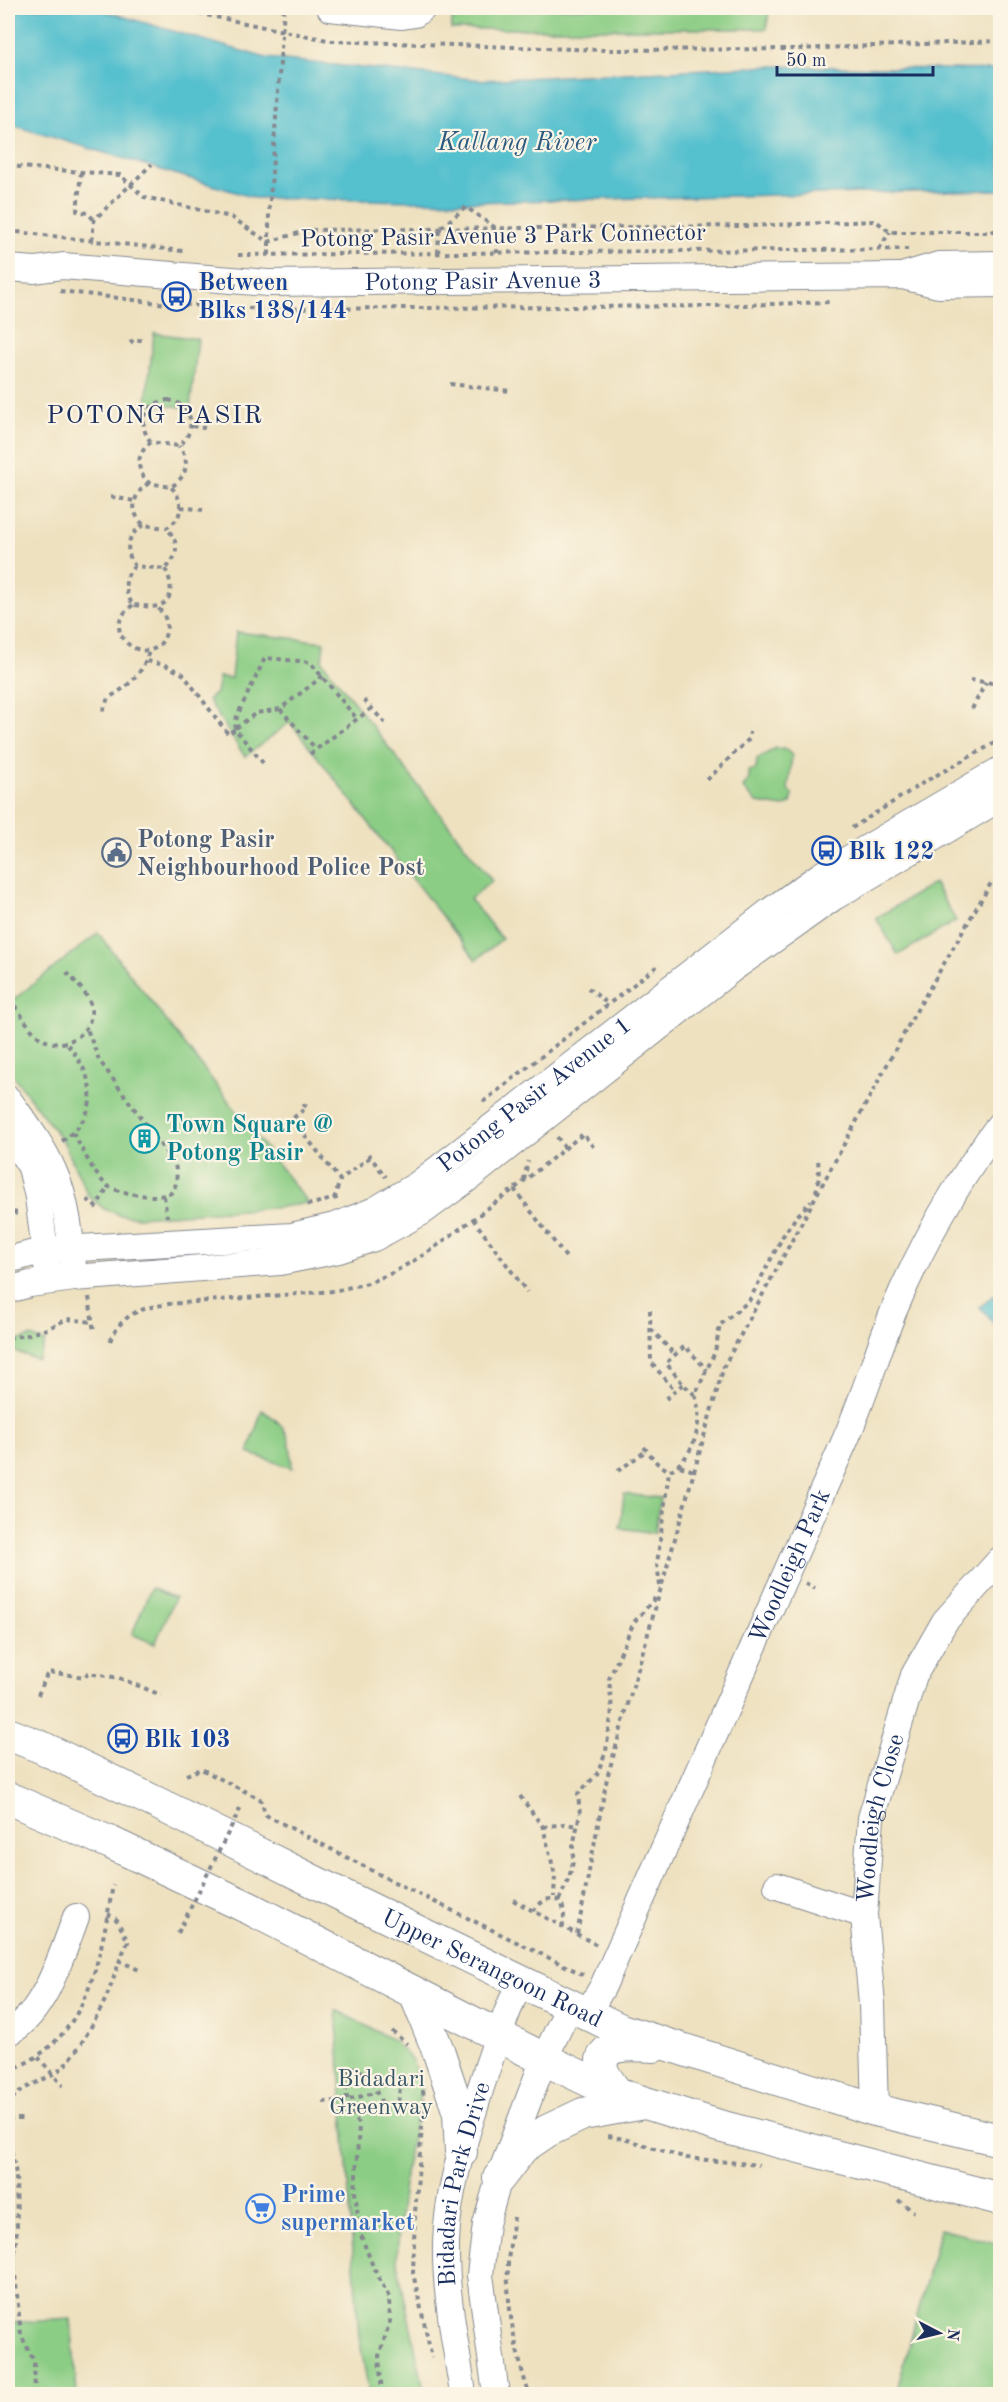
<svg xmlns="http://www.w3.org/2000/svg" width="1008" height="2402" font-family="'Old Standard TT',serif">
<rect width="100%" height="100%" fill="#fcf5e5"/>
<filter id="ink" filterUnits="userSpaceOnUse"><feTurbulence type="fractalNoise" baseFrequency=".0167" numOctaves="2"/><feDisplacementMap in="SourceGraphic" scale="12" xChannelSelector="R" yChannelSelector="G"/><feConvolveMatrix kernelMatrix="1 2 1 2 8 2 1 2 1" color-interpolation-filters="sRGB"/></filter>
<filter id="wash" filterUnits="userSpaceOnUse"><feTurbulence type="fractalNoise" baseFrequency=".008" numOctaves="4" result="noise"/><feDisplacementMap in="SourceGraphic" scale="24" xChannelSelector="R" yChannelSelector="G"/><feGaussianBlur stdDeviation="1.35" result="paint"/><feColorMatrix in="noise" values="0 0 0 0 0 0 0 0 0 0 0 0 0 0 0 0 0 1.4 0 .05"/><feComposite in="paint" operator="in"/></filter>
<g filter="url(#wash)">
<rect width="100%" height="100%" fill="#eee1c0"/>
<!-- green -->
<g fill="#8ccd85" stroke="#547e72" stroke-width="1.5">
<polygon points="454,8 769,8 767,29 451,29"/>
<polygon points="154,333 198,339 190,408 146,403"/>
<polygon points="236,632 324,642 322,661 492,881 470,899 502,939 476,960 290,722 245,757 208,700 216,693 219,677 231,678"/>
<polygon points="776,748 787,750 792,756 788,790 793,795 791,803 784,807 757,803 743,788 749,779 749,771 756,769 757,759"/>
<polygon points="934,883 956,921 898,955 876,918"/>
<polygon points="98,933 308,1203 274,1208 138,1217 120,1215 104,1209 88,1195 64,1143 8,1069 8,1004"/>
<polygon points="31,1337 45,1342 38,1360 10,1350 17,1341"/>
<path d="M 262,1410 C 290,1428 290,1437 292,1468 L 248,1453 Z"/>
<polygon points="624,1494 660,1498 655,1533 620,1528"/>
<polygon points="151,1588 175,1598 155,1644 132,1634"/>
<polygon points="336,2010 393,2040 412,2060 422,2088 406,2167 399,2226 397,2262 425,2394 369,2393 359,2337"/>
<polygon points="940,2229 1000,2244 1000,2394 896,2394"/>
<polygon points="71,2319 77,2394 8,2394 8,2323"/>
</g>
<!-- water -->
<g fill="#54c0ce" stroke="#387896" stroke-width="1.5">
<polygon points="8,8 94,8 266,58 482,80 772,66 1000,70 1000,190 469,202 255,198 8,124"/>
<polygon points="999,1291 1000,1292 1000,1331 980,1307"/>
</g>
</g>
<g filter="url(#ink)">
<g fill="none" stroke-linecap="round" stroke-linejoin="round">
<defs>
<g id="minor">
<polyline points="330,8 402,16 415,14 423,8"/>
<path id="s1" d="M 8,268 L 35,270 L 63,266 L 268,283 L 902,276 L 938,285 L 1000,284"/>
<polyline points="902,276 939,265 1000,264"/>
<path d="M 8,1099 C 24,1122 42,1144 53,1170 C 67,1200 70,1234 73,1266"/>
<polyline points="8,1131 31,1167 38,1197 47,1266"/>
<path id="s2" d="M 8,1260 L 45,1250 L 292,1236 L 335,1226 L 375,1210 L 417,1185 L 770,911 L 821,875 L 1000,770"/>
<polyline points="8,1290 30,1284 74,1278 280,1262 339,1250 374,1238 422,1212 470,1177 732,969 834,897 1000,798"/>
<polyline points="777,1886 864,1915"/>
<path id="s3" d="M 587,2014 L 603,1986 C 682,1805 763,1625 843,1445 C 863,1401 876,1355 894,1310 C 922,1244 957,1182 1000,1124"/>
<path d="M 8,2033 C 44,2015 62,1954 76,1917"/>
<path id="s4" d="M 875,2110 L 872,2004 L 864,1915 L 871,1818 L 914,1675 L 945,1621 L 1000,1560"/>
<path id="s5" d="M 463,2394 C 456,2345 445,2294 446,2244 C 447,2198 460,2154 474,2110 C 487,2066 502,2023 520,1981"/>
<polyline points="496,2394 480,2275 486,2224 499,2178 544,2059 570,2005"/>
</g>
<g id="major">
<path id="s6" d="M 8,1734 L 41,1747 L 163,1806 L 317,1883 L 621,2030 L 875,2110 L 1000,2140"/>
<polyline points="8,1798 111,1843 249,1908 544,2059 617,2094 719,2126 1000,2199"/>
<polyline points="415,1993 439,2053 459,2113 461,2152"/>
<path d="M 617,2094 C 613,2087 604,2077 602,2069 C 597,2040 637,2045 654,2046"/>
<polyline points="499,2178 522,2148 547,2131 583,2114 644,2103"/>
</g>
</defs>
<!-- minor casing -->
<use href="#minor" stroke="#84888f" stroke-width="28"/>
<!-- major casing -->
<use href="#major" stroke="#84888f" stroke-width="34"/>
<!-- path -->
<g stroke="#84888f" stroke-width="4" stroke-dasharray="4.5 4.5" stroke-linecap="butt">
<polyline points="172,8 332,41 604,50 797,49 1000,41"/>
<polyline points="8,166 120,175 144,197 231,217 268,242 309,230 748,226 876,221 890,232 991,232 1000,229"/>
<polyline points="81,172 77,211 88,213 94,220"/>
<polyline points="8,231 183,251"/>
<polyline points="92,241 94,220 152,164"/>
<polyline points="879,249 890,232"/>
<polyline points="438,253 439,229 466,207 497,229 497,253"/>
<polyline points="238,255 908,249"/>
<polyline points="269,255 269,214 284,8"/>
<polyline points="60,291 167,304 269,309 713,306 829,302"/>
<polyline points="130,343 134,339 145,341"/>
<polyline points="450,384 510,391"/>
<path d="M 168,400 C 193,404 198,430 179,446 L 151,442 C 136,424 145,403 168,400 Z"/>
<polyline points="137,410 144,417"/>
<polyline points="192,426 203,428 205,419"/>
<path d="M 151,442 C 136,454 135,470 149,483 L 171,487 C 187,476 191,462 179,446"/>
<path d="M 149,483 C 133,493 128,512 144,525 L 166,528 C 184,519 184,500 171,487"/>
<polyline points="111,497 134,501"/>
<polyline points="181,507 203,510"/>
<path d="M 144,525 C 126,535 124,551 135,566 L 165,569 C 179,557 180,541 166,528"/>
<path d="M 135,566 C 122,578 124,591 133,605 C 140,605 151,608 158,606 C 175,602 172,580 165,569"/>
<path d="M 133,605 C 92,634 154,674 166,633 C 169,622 164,614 157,607"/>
<polyline points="147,661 165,665 183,674 228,734 235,729 263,763"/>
<polyline points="970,680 1000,684"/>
<polyline points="364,700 385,723"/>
<polyline points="280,709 316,749"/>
<polyline points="972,709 986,682"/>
<path d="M 103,711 L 108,698 C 128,687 144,673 149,650"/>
<polyline points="236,728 256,713 280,709 323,676"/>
<polyline points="235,729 237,716 265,658 310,662 357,719"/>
<polyline points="310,754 372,708"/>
<polyline points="707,780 749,739 750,732"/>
<polyline points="852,828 926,781 1000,740"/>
<polyline points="588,988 608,1004"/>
<path d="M 15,1006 C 23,1016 31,1033 42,1039 C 66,1053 98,1030 90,1003 C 85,990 72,979 64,969"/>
<polyline points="483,1102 660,964"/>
<polyline points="303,1104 307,1107 292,1119 340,1180 370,1157"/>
<path d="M 73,1133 C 83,1150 92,1171 106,1185 C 115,1193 163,1201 172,1192 C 178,1184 177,1173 175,1165 L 99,1060 L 87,1029"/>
<polyline points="557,1137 565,1148"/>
<path d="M 62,1141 C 103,1113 95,1076 66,1043"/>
<polyline points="368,1154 386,1177"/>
<polyline points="524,1180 528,1161"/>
<polyline points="514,1189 568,1260"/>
<polyline points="816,1192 819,1177 818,1157"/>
<polyline points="164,1196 167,1217"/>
<polyline points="87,1199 96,1207 108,1187"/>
<polyline points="334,1199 340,1180"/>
<polyline points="307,1205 341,1197"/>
<polyline points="473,1219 527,1292"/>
<polyline points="8,1221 15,1214 15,1210"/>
<polyline points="89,1297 94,1332"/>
<polyline points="650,1310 651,1362 675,1391"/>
<polyline points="651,1329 675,1355"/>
<polyline points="8,1338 27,1335 47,1329 67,1319 93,1322"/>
<path d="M 110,1341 C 122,1313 141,1308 169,1304 L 334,1291 L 368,1283 L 392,1273 L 427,1253 L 514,1189 L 583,1134 L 595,1149"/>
<polyline points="695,1395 683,1384 666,1363 685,1346 707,1370"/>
<polyline points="666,1399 683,1384"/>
<polyline points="644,1447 657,1463 669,1471"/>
<polyline points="680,1466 694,1471"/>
<polyline points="618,1471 647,1450"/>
<polyline points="805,1583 815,1588"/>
<path d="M 660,1586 L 657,1564 L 669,1471 C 695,1458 704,1421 695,1395 L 715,1352 L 720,1325 L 749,1301 L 783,1236 L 796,1217 L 811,1201"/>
<polyline points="38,1695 48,1672 85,1677 88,1673 119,1678 161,1695"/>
<polyline points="186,1775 201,1769 260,1799 266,1815 390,1880 586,1976"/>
<polyline points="520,1796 543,1827 555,1875 554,1897"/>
<polyline points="543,1827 564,1824 578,1826"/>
<polyline points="513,1900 597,1945"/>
<polyline points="559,1900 569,1878 573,1862 573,1846 580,1814 578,1794 597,1774 606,1751 612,1710 609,1679 634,1622 657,1596"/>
<path d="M 533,1911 C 552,1887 570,1901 562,1926"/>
<polyline points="577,1934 607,1778 724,1366 914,1015 991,883"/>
<polyline points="118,1960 139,1970"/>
<polyline points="392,2031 407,2044"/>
<polyline points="38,2057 63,2086"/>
<path d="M 8,2071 C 90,2040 99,1961 113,1885"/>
<polyline points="423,2090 424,2102 415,2213 413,2273 432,2358"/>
<polyline points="323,2102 347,2100 374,2093"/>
<path d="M 8,2107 C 12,2089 48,2080 62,2068 C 77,2054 100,2013 108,1993 C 115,1976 119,1959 128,1942 L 117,1920 L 108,1914"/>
<polyline points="8,2119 22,2119"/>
<polyline points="8,2133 16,2174 17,2227 14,2264 21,2335 34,2361 35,2394"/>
<polyline points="608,2136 624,2139 687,2158 759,2165"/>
<polyline points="898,2200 914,2212"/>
<path d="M 514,2217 C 512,2232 509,2248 508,2263 C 506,2306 516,2353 529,2394"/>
<path d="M 382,2394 L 379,2356 L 390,2321 L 389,2297 L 374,2269 L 360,2233 L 355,2192 L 359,2125 C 346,2108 343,2086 349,2066 C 378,2076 370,2086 385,2108 L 392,2109 L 398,2103 L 400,2087 L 419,2074"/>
</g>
<!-- minor -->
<use href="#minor" stroke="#fff" stroke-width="26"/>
<!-- major -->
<use href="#major" stroke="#fff" stroke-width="32"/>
<!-- path-bridge -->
<polyline stroke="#84888f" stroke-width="4" stroke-dasharray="4.5 4.5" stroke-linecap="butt" points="178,1933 242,1805"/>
</g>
</g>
<!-- icons -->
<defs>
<symbol id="bus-ring" viewBox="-11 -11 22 22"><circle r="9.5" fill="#fcf5e5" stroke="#1a4fb4" stroke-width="1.5"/><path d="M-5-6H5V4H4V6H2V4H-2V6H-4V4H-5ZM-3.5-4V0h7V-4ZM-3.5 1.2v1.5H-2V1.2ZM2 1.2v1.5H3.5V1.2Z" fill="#1a4fb4"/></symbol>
<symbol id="civic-ring" viewBox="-11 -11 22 22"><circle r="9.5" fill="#fcf5e5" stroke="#5c6f8a" stroke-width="1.5"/><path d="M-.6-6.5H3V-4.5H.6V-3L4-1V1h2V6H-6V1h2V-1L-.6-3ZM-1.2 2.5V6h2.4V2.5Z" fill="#5c6f8a"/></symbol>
<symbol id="building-ring" viewBox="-11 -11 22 22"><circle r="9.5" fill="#fcf5e5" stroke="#0f9aa8" stroke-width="1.5"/><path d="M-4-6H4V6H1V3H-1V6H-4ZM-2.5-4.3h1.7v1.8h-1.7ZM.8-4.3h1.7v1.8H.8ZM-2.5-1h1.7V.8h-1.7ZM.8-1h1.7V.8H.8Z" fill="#0f9aa8"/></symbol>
<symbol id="supermarket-ring" viewBox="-11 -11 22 22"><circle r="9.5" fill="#fcf5e5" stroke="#3f7fe0" stroke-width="1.5"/><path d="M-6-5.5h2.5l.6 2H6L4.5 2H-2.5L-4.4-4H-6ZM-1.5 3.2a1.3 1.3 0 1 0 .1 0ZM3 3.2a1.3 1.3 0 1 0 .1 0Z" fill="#3f7fe0"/></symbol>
</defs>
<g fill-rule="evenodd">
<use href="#bus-ring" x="160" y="280" width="33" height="33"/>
<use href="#bus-ring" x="810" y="834" width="33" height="33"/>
<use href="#civic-ring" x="100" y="836" width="33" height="33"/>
<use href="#building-ring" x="128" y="1122" width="33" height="33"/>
<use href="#bus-ring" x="106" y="1722" width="33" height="33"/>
<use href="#supermarket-ring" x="244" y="2192" width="33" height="33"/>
</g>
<g text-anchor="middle" stroke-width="4.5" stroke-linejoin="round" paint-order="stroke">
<!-- street labels -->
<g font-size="24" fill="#1b2f5e" stroke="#fcf5e5">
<text transform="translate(503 235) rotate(-1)" y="8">Potong Pasir Avenue 3 Park Connector</text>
<text dy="8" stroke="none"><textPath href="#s1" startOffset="476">Potong Pasir Avenue 3</textPath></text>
<text dy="8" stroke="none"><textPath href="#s2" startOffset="570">Potong Pasir Avenue 1</textPath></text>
<text dy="8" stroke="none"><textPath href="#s3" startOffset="492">Woodleigh Park</textPath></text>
<text dy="8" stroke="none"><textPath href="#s4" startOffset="294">Woodleigh Close</textPath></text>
<text dy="8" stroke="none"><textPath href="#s6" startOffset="538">Upper Serangoon Road</textPath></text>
<text dy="8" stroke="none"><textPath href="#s5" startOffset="213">Bidadari Park Drive</textPath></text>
</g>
<!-- transit labels -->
<g font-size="24" font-weight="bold" fill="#164399" stroke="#fcf5e5" text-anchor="start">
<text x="198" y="290">Between<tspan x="198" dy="28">Blks 138/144</tspan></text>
<text x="848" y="859">Blk 122</text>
<text x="144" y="1747">Blk 103</text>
</g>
<!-- service labels -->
<g font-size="24" font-weight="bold" fill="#4e5e75" stroke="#fcf5e5" text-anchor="start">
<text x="137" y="847">Potong Pasir<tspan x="137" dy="28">Neighbourhood Police Post</tspan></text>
</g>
<!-- culture labels -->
<g font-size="24" font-weight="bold" fill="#0d838f" stroke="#fcf5e5" text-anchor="start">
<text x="166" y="1132">Town Square @<tspan x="166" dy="28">Potong Pasir</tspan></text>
</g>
<!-- park labels -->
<g font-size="24" fill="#375668" stroke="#fcf5e5">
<text x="381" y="2086">Bidadari<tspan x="381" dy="28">Greenway</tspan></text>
</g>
<!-- shop labels -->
<g font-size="24" font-weight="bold" fill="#366cbe" stroke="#fcf5e5" text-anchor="start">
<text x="281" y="2202">Prime<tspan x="281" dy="28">supermarket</tspan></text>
</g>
<!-- water labels -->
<g font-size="26" font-style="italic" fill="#2c5a80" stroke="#fcf5e5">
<text x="517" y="150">Kallang River</text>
</g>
<!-- neighbourhood labels -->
<g font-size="26" letter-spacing="1.5" fill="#1b2f5e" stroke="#fcf5e5">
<text x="155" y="423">POTONG PASIR</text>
</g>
</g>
<!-- margin -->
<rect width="1008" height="2402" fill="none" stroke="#fcf5e5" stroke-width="30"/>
<!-- north arrow -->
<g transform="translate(939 2333) rotate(97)" stroke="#fcf5e5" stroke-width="4.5" paint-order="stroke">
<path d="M0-4.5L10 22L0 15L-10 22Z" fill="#1b2f5e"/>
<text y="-9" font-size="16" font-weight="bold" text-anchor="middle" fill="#1b2f5e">N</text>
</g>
<!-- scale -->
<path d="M777 66v9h156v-9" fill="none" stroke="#1b2f5e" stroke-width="3"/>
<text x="786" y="66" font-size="18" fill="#1b2f5e" stroke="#fcf5e5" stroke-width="4.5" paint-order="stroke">50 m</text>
</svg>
